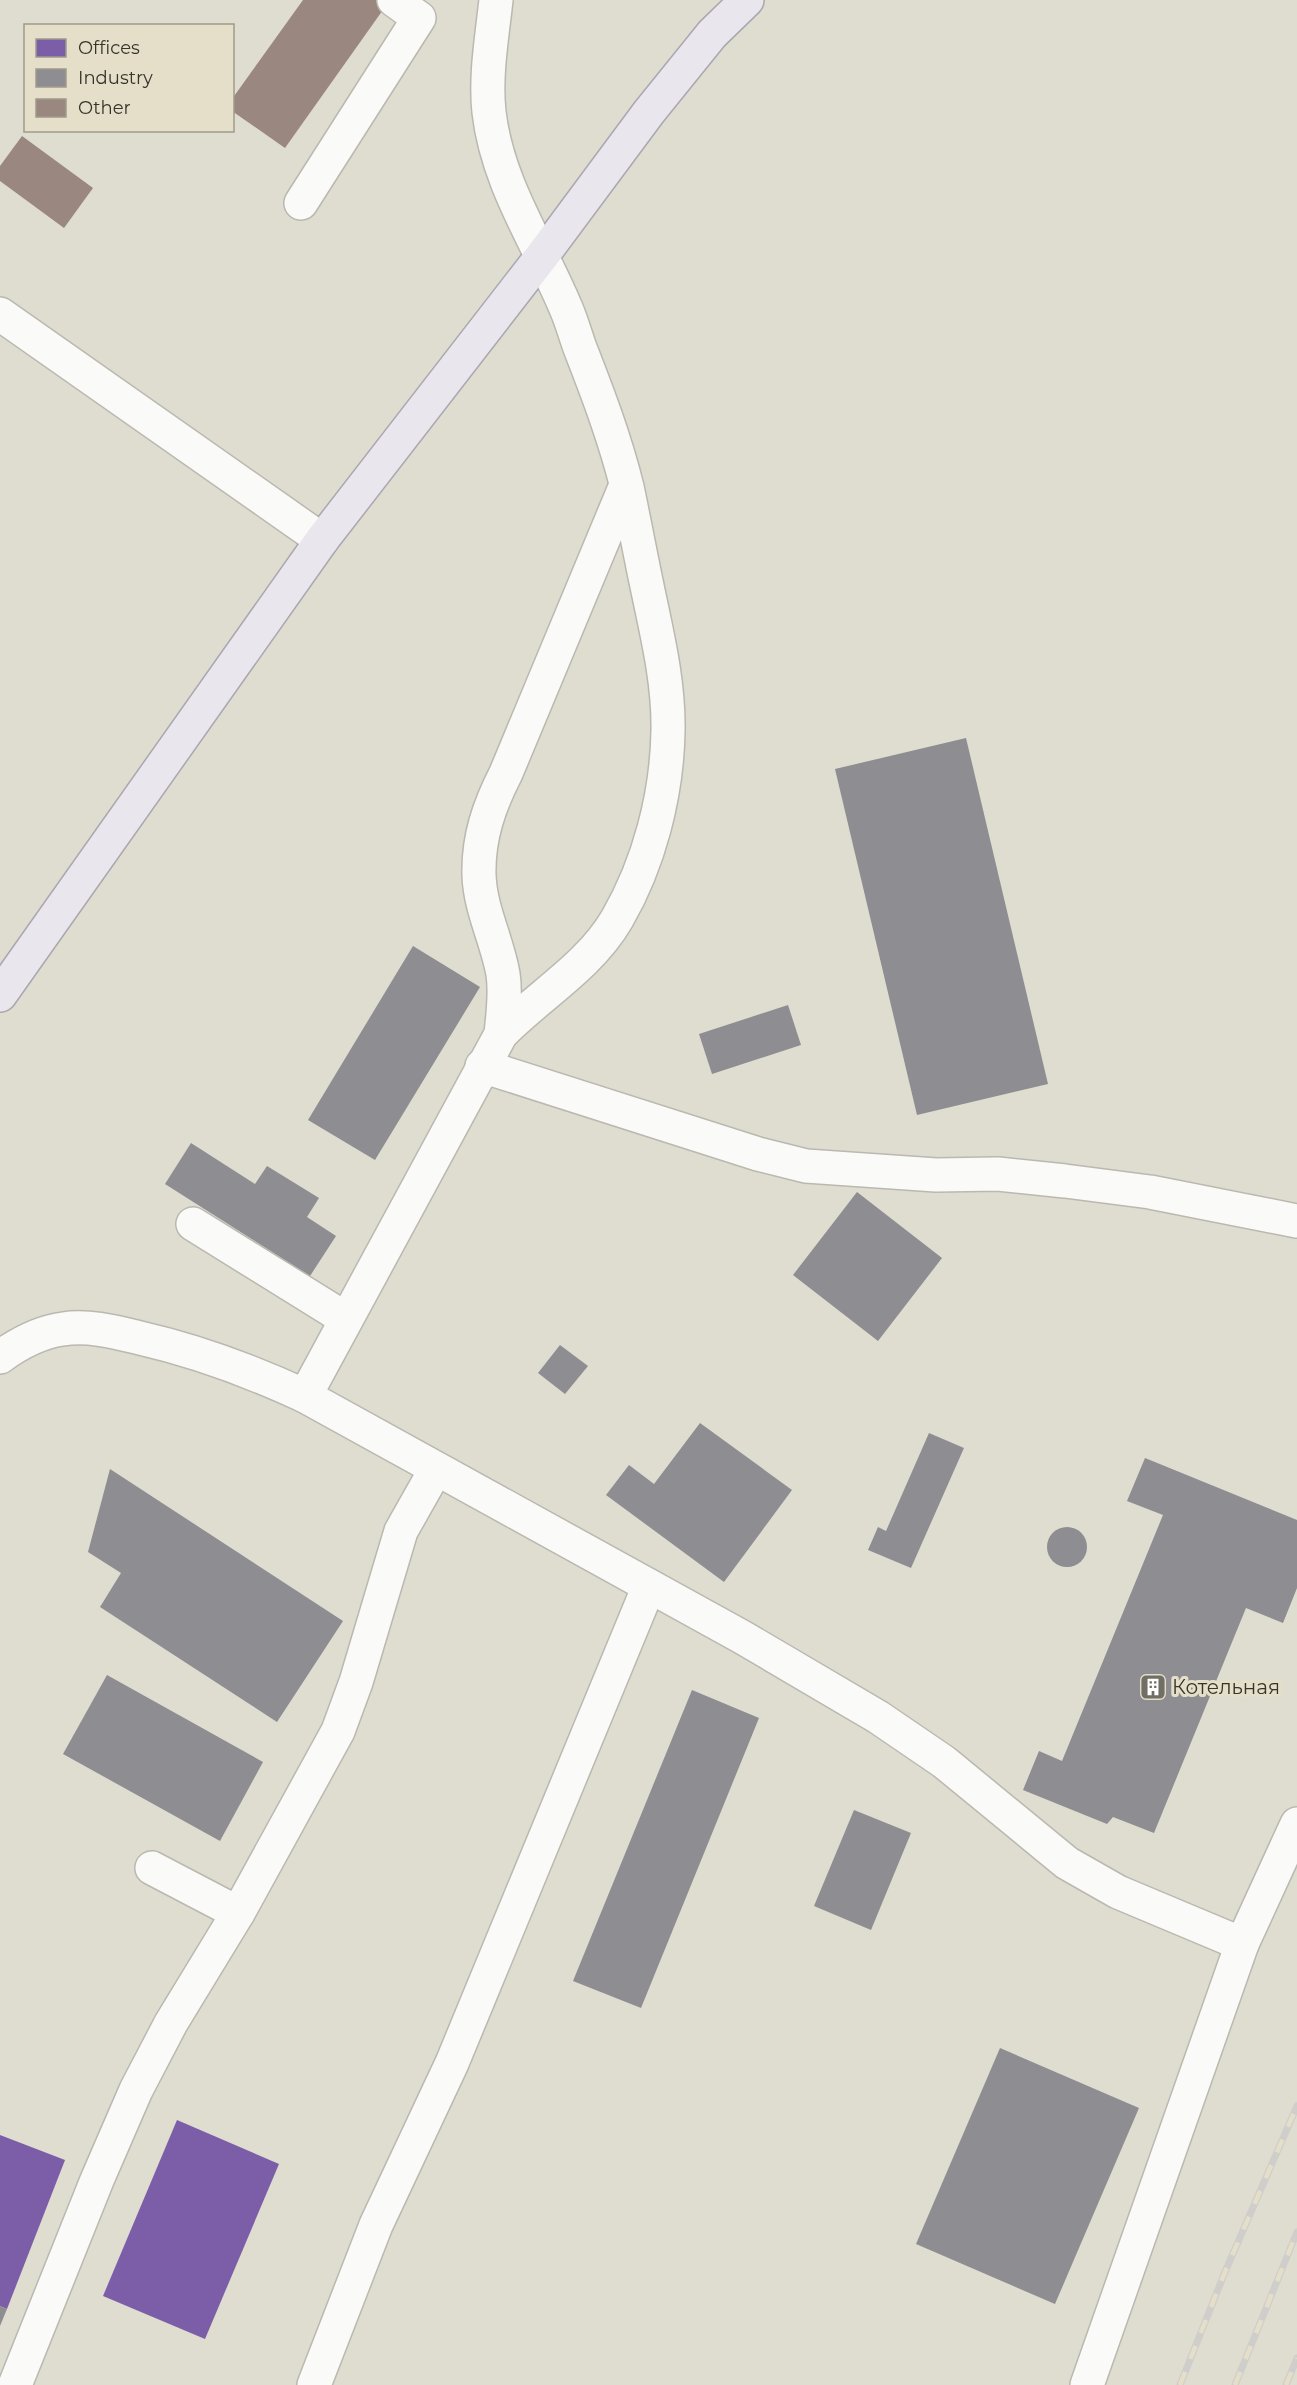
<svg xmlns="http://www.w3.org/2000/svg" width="1297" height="2385" font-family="Montserrat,sans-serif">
<rect width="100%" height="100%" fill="#dfdcd0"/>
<!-- offices -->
<g fill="#7b5ea7">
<polygon points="177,2120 279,2164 205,2339 103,2296"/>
<polygon points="0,2135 65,2160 7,2309 0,2306"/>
</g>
<!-- industry -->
<g fill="#8d8d92">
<polygon points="966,738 1048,1084 917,1115 835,769"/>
<polygon points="413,946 480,987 375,1160 308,1120"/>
<polygon points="788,1005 801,1045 712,1074 699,1034"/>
<polygon points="191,1143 255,1184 267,1166 319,1198 307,1217 336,1236 310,1276 165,1184"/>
<polygon points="857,1192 942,1258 878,1341 793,1275"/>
<polygon points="560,1345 588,1366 565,1394 538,1373"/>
<polygon points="700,1423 792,1490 724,1582 606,1495 629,1465 654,1484"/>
<polygon points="929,1433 964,1448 911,1568 868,1550 878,1527 886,1531"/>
<polygon points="1145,1458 1297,1520 1297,1588 1283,1623 1246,1608 1154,1833 1113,1817 1107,1824 1023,1790 1039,1751 1062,1761 1163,1515 1127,1501"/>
<polygon points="110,1469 343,1621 277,1722 100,1607 121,1573 88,1552"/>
<circle cx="1067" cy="1547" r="20"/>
<polygon points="107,1675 263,1762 220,1841 63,1754"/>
<polygon points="692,1690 759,1718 641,2008 573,1981"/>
<polygon points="854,1810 911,1833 871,1930 814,1906"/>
<polygon points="1000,2048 1139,2108 1055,2304 916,2244"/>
<polygon points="0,2306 7,2309 0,2326"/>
</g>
<!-- building -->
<g fill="#9a877f">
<polygon points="303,0 390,0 285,148 232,111 232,99"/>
<polygon points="22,136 93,188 64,228 0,181 0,166"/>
</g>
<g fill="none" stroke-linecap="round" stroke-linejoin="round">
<defs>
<g id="minor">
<polyline points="301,203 419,18 394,0"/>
<polyline points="0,314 322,540"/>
<path d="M 501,1034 C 503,1014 506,994 503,974 C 497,940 480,909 479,875 C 478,838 489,806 506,773 L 626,485"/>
<polyline points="482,1066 758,1154 806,1166 936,1175 998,1174 1065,1181 1150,1192 1297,1221"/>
<polyline points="193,1224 346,1319"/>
<path d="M 0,1357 C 18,1344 40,1332 63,1329 C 89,1325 115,1332 140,1338 C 197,1351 251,1371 305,1396 L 742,1637 L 878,1717 L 944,1762 L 1067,1863 L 1118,1892 L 1242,1944"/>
<path d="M 305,1396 L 501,1034 C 539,995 589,967 617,919 C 649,864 667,795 668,731 C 669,682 657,634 647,586 C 640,553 634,520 627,487 C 615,439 598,394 580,348 C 575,334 571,319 565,306 C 538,242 497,183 489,112 C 485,76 492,37 496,0"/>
<polyline points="152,1868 238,1913"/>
<polyline points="15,2385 97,2180 136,2090 171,2023 238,1913 338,1731 356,1682 401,1531 436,1469"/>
<polyline points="314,2385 376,2225 452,2063 649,1586"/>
<polyline points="1087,2385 1242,1944 1297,1824"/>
</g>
<polyline id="major" points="0,995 322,540 542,256 649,112 712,34 747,0"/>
</defs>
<!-- minor casing -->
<use href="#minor" stroke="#bbb8b0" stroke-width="36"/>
<!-- major casing -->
<use href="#major" stroke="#aba6af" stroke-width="36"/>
<!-- minor -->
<use href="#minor" stroke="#fafaf8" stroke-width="33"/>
<!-- major -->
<use href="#major" stroke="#e9e6ed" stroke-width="33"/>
<defs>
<g id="rail">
<polyline points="1180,2385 1225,2272 1297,2106"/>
<polyline points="1235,2385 1297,2232"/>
<polyline points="1286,2385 1297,2358"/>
</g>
</defs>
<!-- rail casing -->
<use href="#rail" stroke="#cfcecb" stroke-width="7"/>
<!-- rail -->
<use href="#rail" stroke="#e5dfca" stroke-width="4.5" stroke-dasharray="14" stroke-linecap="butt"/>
</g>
<!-- icons -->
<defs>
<symbol id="building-square" viewBox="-11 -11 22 22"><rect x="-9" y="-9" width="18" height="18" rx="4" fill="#716f65" stroke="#e5dfca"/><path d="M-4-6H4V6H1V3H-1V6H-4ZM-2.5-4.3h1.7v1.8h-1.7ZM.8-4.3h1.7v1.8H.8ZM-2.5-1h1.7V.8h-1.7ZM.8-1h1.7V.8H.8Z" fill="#fff"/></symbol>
</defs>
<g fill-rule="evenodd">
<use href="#building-square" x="1138" y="1672" width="30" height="30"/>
</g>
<g text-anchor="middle" stroke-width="6" stroke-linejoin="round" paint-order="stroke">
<!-- poi labels -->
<g font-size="20" fill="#36342c" stroke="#e5dfca" text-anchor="start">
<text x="1172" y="1694">Котельная</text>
</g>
</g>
<!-- legend -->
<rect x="24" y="24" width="210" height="108" fill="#e5dfca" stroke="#9f9b8b" stroke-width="1.5"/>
<rect x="36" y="39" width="30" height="18" fill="#7b5ea7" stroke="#9f9b8b" stroke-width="1.5"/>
<text x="78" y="54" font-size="18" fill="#36342c">Offices</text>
<rect x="36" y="69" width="30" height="18" fill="#8d8d92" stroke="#9f9b8b" stroke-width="1.5"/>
<text x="78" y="84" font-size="18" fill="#36342c">Industry</text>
<rect x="36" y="99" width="30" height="18" fill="#9a877f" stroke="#9f9b8b" stroke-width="1.5"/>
<text x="78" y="114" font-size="18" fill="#36342c">Other</text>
</svg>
